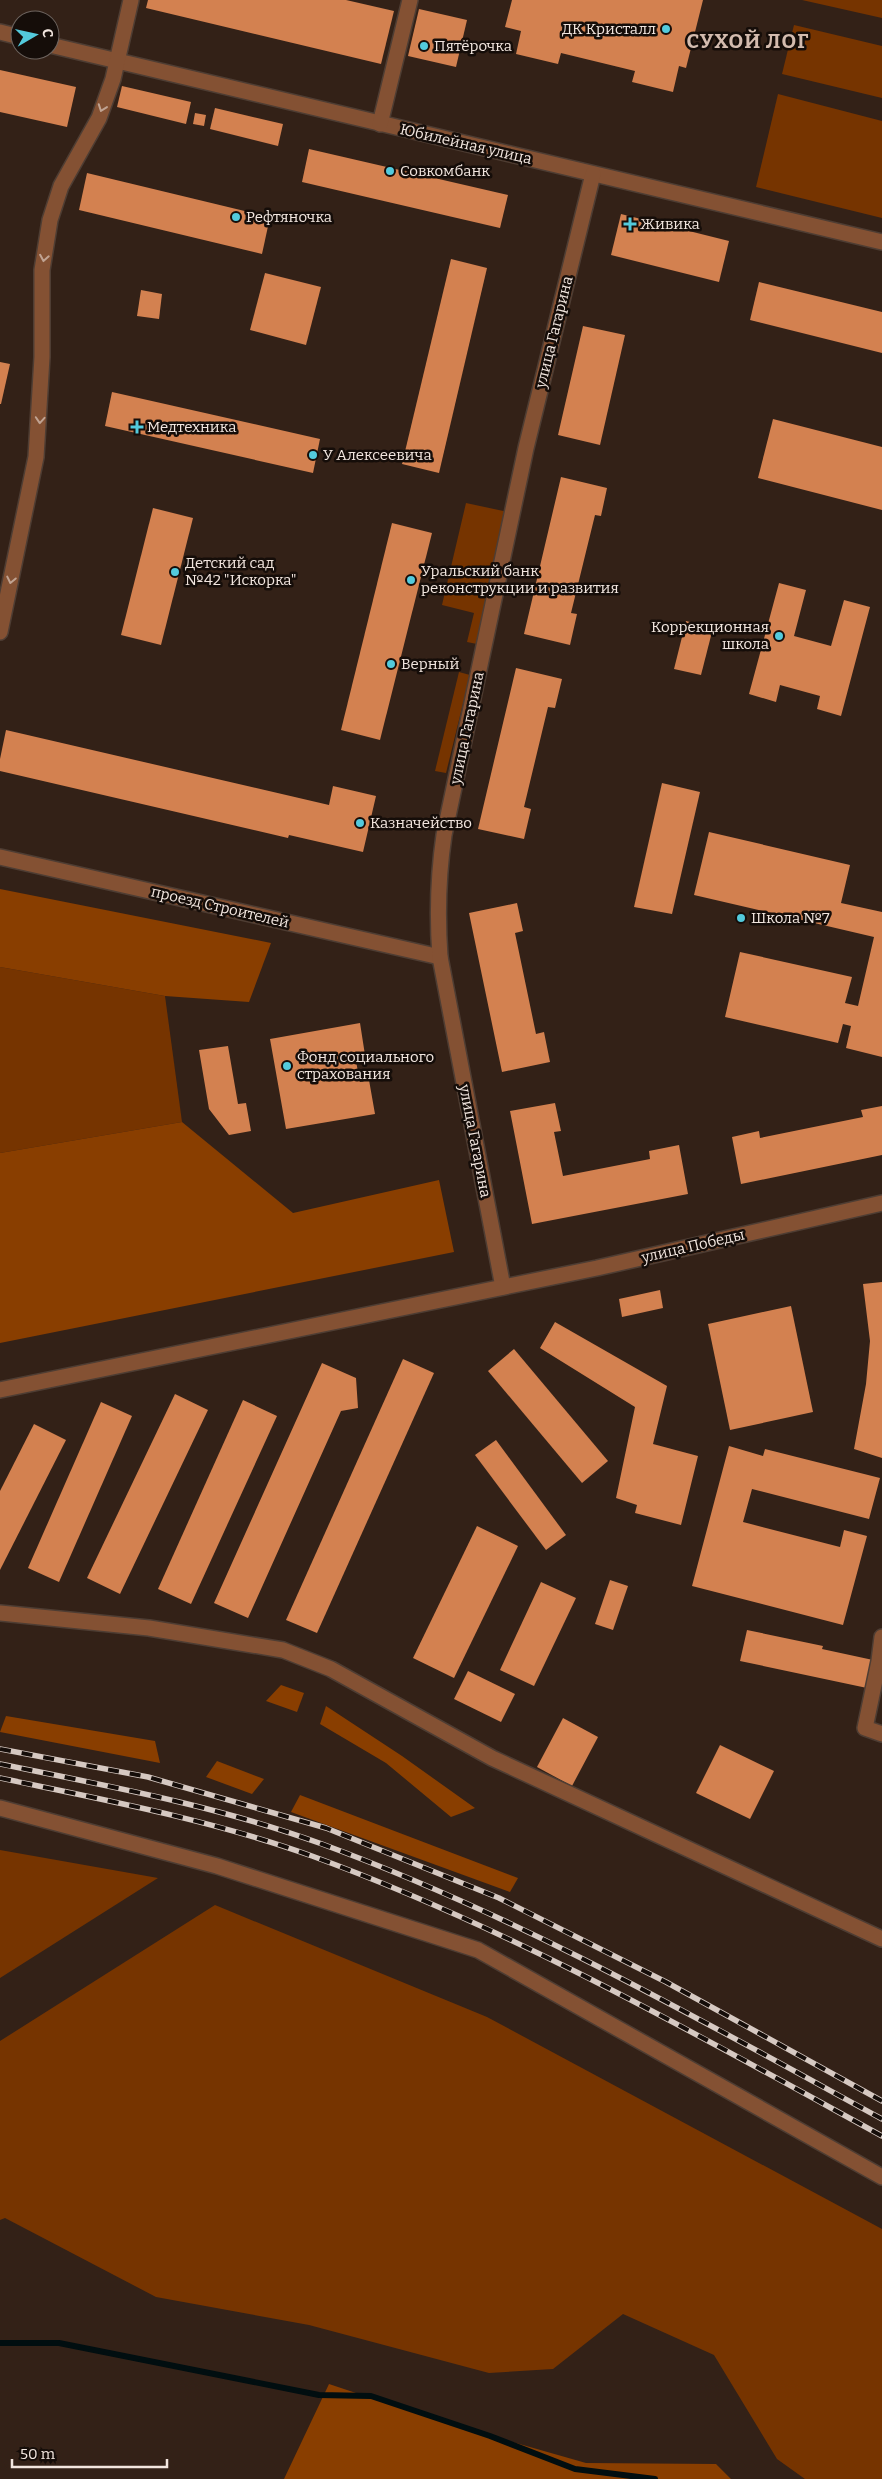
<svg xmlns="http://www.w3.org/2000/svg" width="882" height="2479" font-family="Bitter,serif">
<rect width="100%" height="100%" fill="#332117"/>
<!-- green -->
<g fill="#763400">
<polygon points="802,0 882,0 882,18"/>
<polygon points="794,25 882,46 882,98 782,74"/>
<polygon points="778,94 882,121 882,218 756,187"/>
<polygon points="466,503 508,512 477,644 467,642 474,613 442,605"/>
<polygon points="459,672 470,675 446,773 435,771"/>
<polygon points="0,967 165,996 182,1122 0,1153"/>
<polygon points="0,1850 158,1878 0,1978"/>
<polygon points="215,1905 487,2017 882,2229 882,2479 805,2479 777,2459 714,2355 623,2314 553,2369 489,2373 309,2325 156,2297 5,2218 0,2220 0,2041"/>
</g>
<!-- forest -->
<g fill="#893e00">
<polygon points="0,889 271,943 249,1002 165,996 0,967"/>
<polygon points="182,1122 293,1213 439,1180 454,1252 0,1343 0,1153"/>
<polygon points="281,1685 304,1693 297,1712 266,1701"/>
<polygon points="326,1706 402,1756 475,1808 451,1817 386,1763 320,1724"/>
<polygon points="6,1716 155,1741 160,1763 0,1732"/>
<polygon points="217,1761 264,1779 252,1794 206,1777"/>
<polygon points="300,1795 518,1878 510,1892 291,1812"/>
<polygon points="329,2384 449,2424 586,2463 716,2464 731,2479 284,2479"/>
</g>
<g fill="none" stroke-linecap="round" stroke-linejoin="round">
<!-- stream -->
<polyline stroke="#010e10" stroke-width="6" points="0,2343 59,2343 319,2395 371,2396 490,2436 575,2469 655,2479"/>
</g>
<!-- building -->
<g fill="#d38150">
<polygon points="148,0 346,0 394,11 381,64 146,8"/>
<polygon points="512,0 703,0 686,68 679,66 673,92 632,82 635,71 561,53 558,64 516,54 521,31 505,27"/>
<polygon points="419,9 467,20 456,67 408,56"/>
<polygon points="0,70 76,87 67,127 0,112"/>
<polygon points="122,86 191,102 186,124 117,107"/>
<polygon points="215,108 283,124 278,146 210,129"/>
<polygon points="195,113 206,115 204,126 193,124"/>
<polygon points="309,149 508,195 500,228 302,182"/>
<polygon points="87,173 270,217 262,254 79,210"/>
<polygon points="621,214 729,241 719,282 611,255"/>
<polygon points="451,259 487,268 439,473 402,464"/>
<polygon points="265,273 321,287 306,345 250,330"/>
<polygon points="759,282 882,312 882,353 750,320"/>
<polygon points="141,290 162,294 159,319 137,316"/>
<polygon points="583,326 625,335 600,445 558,435"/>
<polygon points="0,362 10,364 1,404 0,404"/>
<polygon points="112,392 320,439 313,473 105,426"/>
<polygon points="773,419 882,447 882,510 758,478"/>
<polygon points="561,477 607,488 601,516 595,515 571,613 577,614 570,645 524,634"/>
<polygon points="153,508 193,518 161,645 121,635"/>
<polygon points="392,523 432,533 380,740 341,730"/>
<polygon points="779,583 806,590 794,636 831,646 844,600 870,607 841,716 817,709 820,696 780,685 776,702 749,694"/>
<polygon points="686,621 713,628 701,675 674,669"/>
<polygon points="516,668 562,679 555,708 548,707 524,807 531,809 524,839 478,829"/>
<polygon points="6,730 329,805 333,786 376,796 363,852 289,835 288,838 0,771 0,759"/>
<polygon points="662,783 700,792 672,914 634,907"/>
<polygon points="709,832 850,865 841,903 882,912 882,1057 846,1048 851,1026 843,1024 838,1043 725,1017 740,952 852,977 845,1003 858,1006 874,937 694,895"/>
<polygon points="517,903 523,931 515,933 536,1034 544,1032 550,1062 502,1072 469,913"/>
<polygon points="360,1023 365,1055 355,1056 360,1082 369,1080 375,1114 286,1129 270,1039"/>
<polygon points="228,1046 238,1104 246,1103 251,1131 229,1135 209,1109 199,1050"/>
<polygon points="555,1103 561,1131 554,1132 563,1176 650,1159 649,1151 679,1145 688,1194 532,1224 510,1111"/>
<polygon points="882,1106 882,1155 741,1184 732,1137 759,1131 760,1138 863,1117 861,1110"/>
<polygon points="882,1282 882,1458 854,1449 866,1384 870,1341 863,1284"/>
<polygon points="660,1290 663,1308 622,1317 619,1299"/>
<polygon points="791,1306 813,1412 730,1430 708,1324"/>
<polygon points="555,1322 667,1386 653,1444 698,1456 681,1525 635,1513 637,1505 616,1498 635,1407 540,1348"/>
<polygon points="514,1349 608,1461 582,1483 488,1371"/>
<polygon points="403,1359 434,1373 317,1633 286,1620"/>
<polygon points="322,1363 356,1378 358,1408 341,1411 248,1618 214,1603"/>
<polygon points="175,1394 208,1410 120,1594 87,1578"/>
<polygon points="243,1400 277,1416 191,1604 158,1589"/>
<polygon points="101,1402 132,1416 59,1582 28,1568"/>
<polygon points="34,1424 66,1440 0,1570 0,1491"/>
<polygon points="496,1440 566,1535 546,1550 475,1455"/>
<polygon points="729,1446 763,1456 765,1449 880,1478 869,1519 752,1489 743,1522 840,1547 844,1530 867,1536 843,1625 692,1586"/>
<polygon points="477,1526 518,1546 454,1678 413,1658"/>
<polygon points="610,1580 628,1586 613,1630 595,1624"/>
<polygon points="541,1582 576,1598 534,1686 500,1670"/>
<polygon points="747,1630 823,1646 822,1649 873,1660 867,1688 740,1661"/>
<polygon points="468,1671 515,1694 501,1722 454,1699"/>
<polygon points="563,1718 598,1737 572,1786 537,1767"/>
<polygon points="720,1745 774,1771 750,1819 696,1793"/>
</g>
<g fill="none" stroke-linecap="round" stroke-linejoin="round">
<defs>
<g id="minor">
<polyline points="0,32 20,37"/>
<polyline points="50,45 882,242"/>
<polyline points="380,124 410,0"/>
<polyline points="0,632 36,457 42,357 42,270 50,220 61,186 99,118 113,79 131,0"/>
<polyline points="0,857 440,957"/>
<path d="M 503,1287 L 440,957 C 437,915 438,876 444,835 L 526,448 L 593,174"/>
<polyline points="0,1390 597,1268 882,1203"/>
<polyline points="0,1613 149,1628 283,1650 331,1669 492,1758 882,1939"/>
<polyline points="882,1637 879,1661 865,1728 882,1734"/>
<polyline points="0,1808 217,1866 478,1950 882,2177"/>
</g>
</defs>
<!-- minor casing -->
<use href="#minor" stroke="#4e3d33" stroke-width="18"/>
<!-- minor -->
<use href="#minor" stroke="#845133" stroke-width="15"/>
<defs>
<g id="rail">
<polyline points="0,1749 148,1777 326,1828 499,1898 666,1982 882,2101"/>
<path d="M 0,1764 C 108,1786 218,1806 322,1844 C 518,1916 699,2019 882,2119"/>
<path d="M 0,1778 C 105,1800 212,1820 312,1856 C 512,1929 696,2034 882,2136"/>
</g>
</defs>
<!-- rail casing -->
<use href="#rail" stroke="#d6c9c2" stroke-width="5.5"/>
<!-- rail -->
<use href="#rail" stroke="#150d09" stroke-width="4" stroke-dasharray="11" stroke-linecap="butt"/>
</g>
<!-- one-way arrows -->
<defs><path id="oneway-chevron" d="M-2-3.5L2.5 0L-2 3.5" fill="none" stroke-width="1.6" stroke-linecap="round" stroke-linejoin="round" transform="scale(1.25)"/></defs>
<g stroke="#c0a392">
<use href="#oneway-chevron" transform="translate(102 108) rotate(110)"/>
<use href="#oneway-chevron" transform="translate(44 258) rotate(100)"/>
<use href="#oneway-chevron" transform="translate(40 420) rotate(94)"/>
<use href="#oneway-chevron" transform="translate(11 580) rotate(102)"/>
</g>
<!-- markers -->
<g fill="#53cadc" stroke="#150d09" stroke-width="2">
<circle cx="666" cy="29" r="5"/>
<circle cx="424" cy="46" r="5"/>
<circle cx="390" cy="171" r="5"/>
<circle cx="236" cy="217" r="5"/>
<path d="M627.5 216.5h5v5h5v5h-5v5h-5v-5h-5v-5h5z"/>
<path d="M134.5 419.5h5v5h5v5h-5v5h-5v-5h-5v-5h5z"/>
<circle cx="313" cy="455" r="5"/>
<circle cx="175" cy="572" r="5"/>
<circle cx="411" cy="580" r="5"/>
<circle cx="779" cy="636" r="5"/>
<circle cx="391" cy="664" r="5"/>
<circle cx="360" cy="823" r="5"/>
<circle cx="741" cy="918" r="5"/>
<circle cx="287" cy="1066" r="5"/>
</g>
<g text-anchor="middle" stroke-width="5" stroke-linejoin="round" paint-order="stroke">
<!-- poi labels -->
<g font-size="15" fill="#f2e6df" stroke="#150d09" text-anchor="start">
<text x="656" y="34" text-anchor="end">ДК Кристалл</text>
<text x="434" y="51">Пятёрочка</text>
<text x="400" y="176">Совкомбанк</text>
<text x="246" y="222">Рефтяночка</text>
<text x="640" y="229">Живика</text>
<text x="147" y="432">Медтехника</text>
<text x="323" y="460">У Алексеевича</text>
<text x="185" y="568">Детский сад<tspan x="185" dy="17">№42 "Искорка"</tspan></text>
<text x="421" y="576">Уральский банк<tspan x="421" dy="17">реконструкции и развития</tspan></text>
<text x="769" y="632" text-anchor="end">Коррекционная<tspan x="769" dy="17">школа</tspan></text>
<text x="401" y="669">Верный</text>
<text x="370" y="828">Казначейство</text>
<text x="751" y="923">Школа №7</text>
<text x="297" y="1062">Фонд социального<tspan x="297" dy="17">страхования</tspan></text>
</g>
<!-- street labels -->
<g font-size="15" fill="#f2e6df" stroke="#150d09">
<text transform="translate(466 144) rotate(13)" y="5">Юбилейная улица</text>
<text transform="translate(554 332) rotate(-76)" y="5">улица Гагарина</text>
<text transform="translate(467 728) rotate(-78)" y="5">улица Гагарина</text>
<text transform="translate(220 907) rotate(13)" y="5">проезд Строителей</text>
<text transform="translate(475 1141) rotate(79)" y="5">улица Гагарина</text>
<text transform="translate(693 1246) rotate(-13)" y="5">улица Победы</text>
</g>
<!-- district labels -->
<g font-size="20" font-weight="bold" letter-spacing="1" fill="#d3bbae" stroke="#150d09">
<text x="748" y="48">СУХОЙ ЛОГ</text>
</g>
</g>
<!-- north arrow -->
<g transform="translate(35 35) rotate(81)"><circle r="24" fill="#150d09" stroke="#6d645f"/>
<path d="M0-4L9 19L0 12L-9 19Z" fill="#53cadc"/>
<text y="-8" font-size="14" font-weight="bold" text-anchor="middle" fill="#f2e6df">С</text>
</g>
<!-- scale -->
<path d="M12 2459v8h155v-8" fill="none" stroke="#f2e6df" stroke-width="2.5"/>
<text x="20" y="2459" font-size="15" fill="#f2e6df" stroke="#150d09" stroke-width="4" paint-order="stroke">50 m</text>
</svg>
